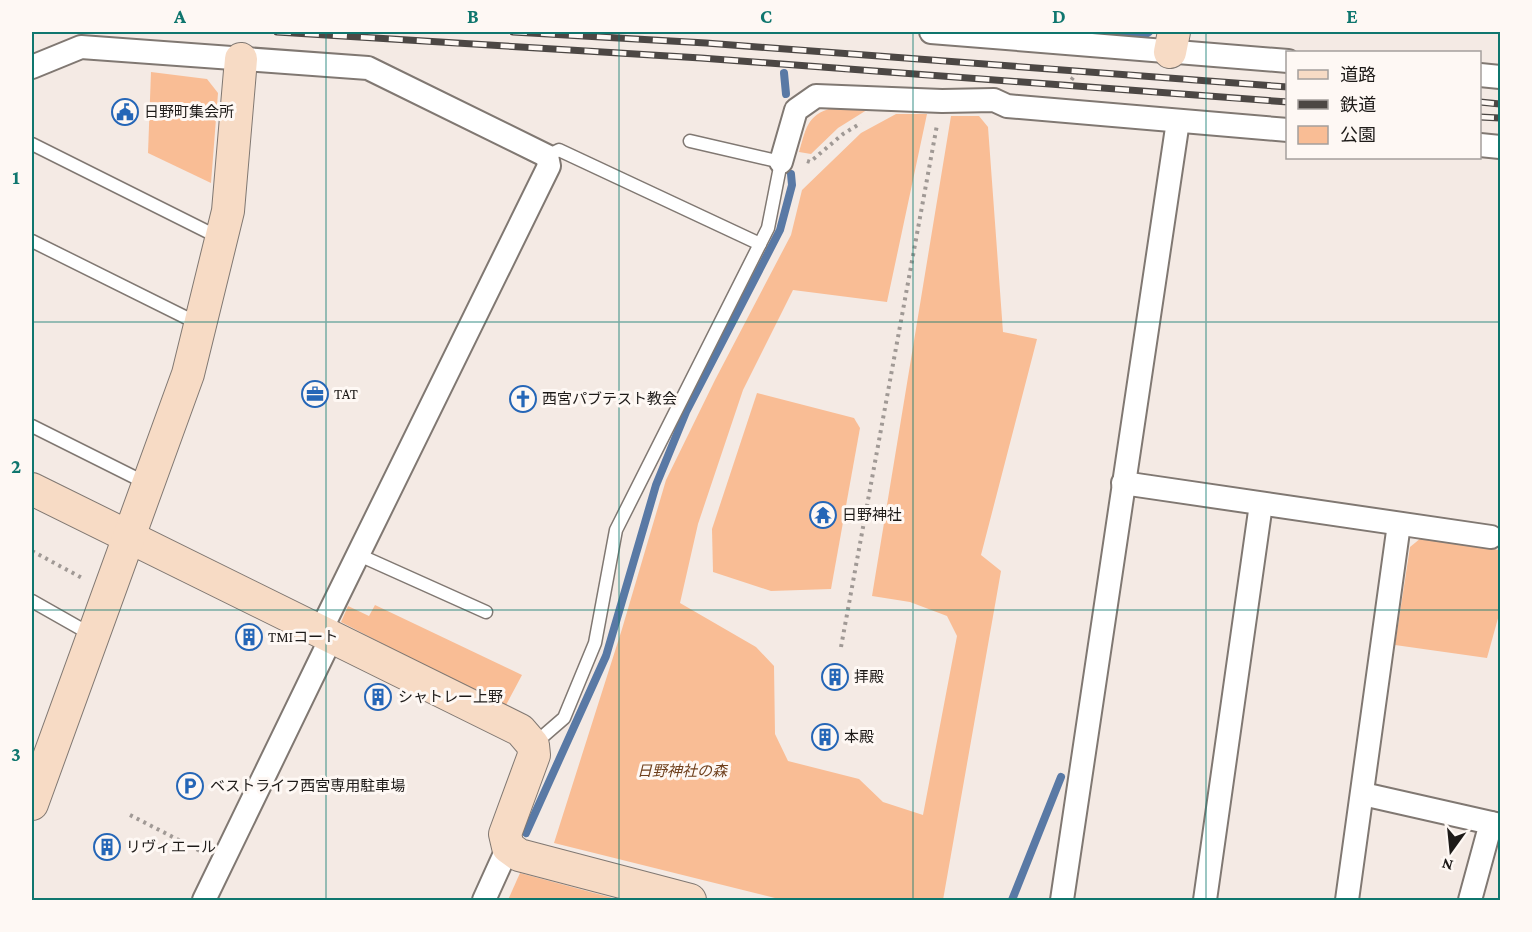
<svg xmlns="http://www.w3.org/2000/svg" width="1532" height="932" font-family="'Crimson Pro','Noto Sans JP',serif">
<rect width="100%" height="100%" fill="#f4eae4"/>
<!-- green -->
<g fill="#f9bd95">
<polygon points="151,72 207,79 218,93 211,183 148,153"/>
<path d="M 832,108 L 870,108 L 838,128 L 811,154 L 799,152 C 806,130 806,115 832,108 Z"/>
<polygon points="896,114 927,114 887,302 793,290 743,390 698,524 680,603 756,647 774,666 775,734 788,761 859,779 883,802 923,815 957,636 947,616 910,602 872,596 951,116 979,116 988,127 1003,332 1037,339 981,555 1001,571 943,900 783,900 554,843 622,629 666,480 715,380 791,235 802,190 861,133"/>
<polygon points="757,393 854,418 860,428 831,589 771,591 713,572 712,529"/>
<polygon points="1421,538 1500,550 1500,611 1487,658 1395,645 1410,547"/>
<polygon points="375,605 522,675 505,707 341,622 348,606 369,616"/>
<polygon points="520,873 613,898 612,900 508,900"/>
</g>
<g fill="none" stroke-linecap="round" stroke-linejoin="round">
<!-- stream -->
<g stroke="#5979a5" stroke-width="8">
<polyline points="1118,32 1146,34 1149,32"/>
<polyline points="784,73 786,94"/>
<polyline points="526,833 606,656 656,485 686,412 780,230 792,185 791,174"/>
<polyline points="1012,900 1061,777"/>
</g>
<defs>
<g id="lane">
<polyline points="32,144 220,238"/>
<polyline points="547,156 559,150 760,244"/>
<polyline points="32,241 199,324"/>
<polyline points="32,426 148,484"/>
<polyline points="359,555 486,612"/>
<polyline points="32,601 92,635"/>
<polyline points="534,744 564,718 595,643 616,530 768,228 781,162 690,141"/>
</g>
<g id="street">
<polyline points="931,32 1288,61"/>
<polyline points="32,67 81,47 368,68 547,156 549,166 321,630"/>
<polyline points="1480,75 1500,77"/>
<polyline points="1480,145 1500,147"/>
<polyline points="781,162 796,110 816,96 942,101 994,100 1007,106 1288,130"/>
<polyline points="1123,483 1491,537"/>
<polyline points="1363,794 1500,825"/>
<polyline points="204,900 332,636"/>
<polyline points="484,900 508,847"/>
<polyline points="1062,900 1178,121"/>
<polyline points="1205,900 1261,504"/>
<polyline points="1347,900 1399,524"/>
<polyline points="1470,900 1491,823"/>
</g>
<g id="secondary">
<polyline points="1170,52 1174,32"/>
<polyline points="32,489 520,730 533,745 534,755 505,834 508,847 519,855 690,900"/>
<polyline points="32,804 188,374 228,211 241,59"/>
</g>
</defs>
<!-- lane casing -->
<use href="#lane" stroke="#807872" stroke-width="15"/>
<!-- street casing -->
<use href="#street" stroke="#807872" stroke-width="26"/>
<!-- secondary casing -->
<use href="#secondary" stroke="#807872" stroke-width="34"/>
<!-- path -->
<g stroke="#a09995" stroke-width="4" stroke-dasharray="3 4.5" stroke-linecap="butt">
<polyline points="1067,86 1080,68"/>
<polyline points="807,161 810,162 843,134 861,123"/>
<polyline points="32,551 84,579"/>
<polyline points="841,647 937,125"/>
<polyline points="130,815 200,851"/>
</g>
<!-- lane -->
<use href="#lane" stroke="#fff" stroke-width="12"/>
<!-- street -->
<use href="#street" stroke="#fff" stroke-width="22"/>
<!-- secondary -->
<use href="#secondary" stroke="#f7dbc5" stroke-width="32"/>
<defs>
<g id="rail">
<polyline points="277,32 701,58 1288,102"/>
<polyline points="513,32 706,43 1288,87"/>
<polyline points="1480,102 1500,104"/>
<polyline points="1480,117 1500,118"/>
</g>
</defs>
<!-- rail casing -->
<use href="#rail" stroke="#4c4744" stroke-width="7"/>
<!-- rail -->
<use href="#rail" stroke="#fef8f4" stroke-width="4.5" stroke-dasharray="14" stroke-linecap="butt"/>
</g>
<!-- grid -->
<path fill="none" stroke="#0f766e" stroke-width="1.5" stroke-opacity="0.55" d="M 326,32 L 326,900M 619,32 L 619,900M 913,32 L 913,900M 1206,32 L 1206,900M 32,322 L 1500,322M 32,610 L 1500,610"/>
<!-- icons -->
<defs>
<symbol id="civic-ring" viewBox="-11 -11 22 22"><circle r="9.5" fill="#fef8f4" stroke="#2566b7" stroke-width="1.5"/><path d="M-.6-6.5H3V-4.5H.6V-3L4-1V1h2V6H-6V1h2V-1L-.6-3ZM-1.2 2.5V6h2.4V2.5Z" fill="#2566b7"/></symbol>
<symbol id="office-ring" viewBox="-11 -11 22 22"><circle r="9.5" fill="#fef8f4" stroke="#2566b7" stroke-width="1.5"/><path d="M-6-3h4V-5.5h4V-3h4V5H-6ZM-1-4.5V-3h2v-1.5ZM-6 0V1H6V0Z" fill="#2566b7"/></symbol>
<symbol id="church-ring" viewBox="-11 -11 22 22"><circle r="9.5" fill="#fef8f4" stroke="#2566b7" stroke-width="1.5"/><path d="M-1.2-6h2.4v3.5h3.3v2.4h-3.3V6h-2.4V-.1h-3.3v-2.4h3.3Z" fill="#2566b7"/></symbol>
<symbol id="temple-ring" viewBox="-11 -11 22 22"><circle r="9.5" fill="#fef8f4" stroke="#2566b7" stroke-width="1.5"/><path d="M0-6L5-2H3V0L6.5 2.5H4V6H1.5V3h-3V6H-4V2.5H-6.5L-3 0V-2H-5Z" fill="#2566b7"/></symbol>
<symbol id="building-ring" viewBox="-11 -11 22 22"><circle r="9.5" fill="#fef8f4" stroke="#2566b7" stroke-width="1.5"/><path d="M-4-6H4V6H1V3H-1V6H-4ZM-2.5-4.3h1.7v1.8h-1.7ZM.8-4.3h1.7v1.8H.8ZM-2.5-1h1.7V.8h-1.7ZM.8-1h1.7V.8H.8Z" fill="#2566b7"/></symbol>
<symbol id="parking-ring" viewBox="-11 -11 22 22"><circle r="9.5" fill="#fef8f4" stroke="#2566b7" stroke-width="1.5"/><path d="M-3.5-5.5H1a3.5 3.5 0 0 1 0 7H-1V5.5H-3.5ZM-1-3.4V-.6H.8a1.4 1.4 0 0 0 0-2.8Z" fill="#2566b7"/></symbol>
</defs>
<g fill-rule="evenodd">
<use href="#civic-ring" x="110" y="97" width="30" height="30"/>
<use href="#office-ring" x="300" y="379" width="30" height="30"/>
<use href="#church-ring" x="508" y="384" width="30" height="30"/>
<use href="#temple-ring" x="808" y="500" width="30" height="30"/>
<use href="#building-ring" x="234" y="622" width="30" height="30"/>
<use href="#building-ring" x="820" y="662" width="30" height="30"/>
<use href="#building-ring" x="363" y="682" width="30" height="30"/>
<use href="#building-ring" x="810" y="722" width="30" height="30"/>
<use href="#parking-ring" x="175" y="771" width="30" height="30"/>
<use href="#building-ring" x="92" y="832" width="30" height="30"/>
</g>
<g text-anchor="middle" stroke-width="6" stroke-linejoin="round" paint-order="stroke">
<!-- poi labels -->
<g font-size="15" fill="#1d1a18" stroke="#fef8f4" text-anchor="start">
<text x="144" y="117">日野町集会所</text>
<text x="334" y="399">TAT</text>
<text x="542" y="404">西宮パブテスト教会</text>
<text x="842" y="520">日野神社</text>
<text x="268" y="642">TMIコート</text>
<text x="854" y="682">拝殿</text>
<text x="398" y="702">シャトレー上野</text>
<text x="844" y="742">本殿</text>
<text x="210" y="791">ベストライフ西宮専用駐車場</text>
<text x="126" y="852">リヴィエール</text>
</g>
<!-- park labels -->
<g font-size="15" font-style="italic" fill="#6f401d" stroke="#fef8f4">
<text x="682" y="776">日野神社の森</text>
</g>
</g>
<!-- border -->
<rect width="1532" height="932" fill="none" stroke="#fef8f4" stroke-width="66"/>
<!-- legend -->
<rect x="1286" y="51" width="195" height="108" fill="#fef8f4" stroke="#a49f9c" stroke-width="1.5"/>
<rect x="1298" y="70" width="30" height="9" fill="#f7dbc5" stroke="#a49f9c" stroke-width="1.5"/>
<text x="1340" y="81" font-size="18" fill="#1d1a18">道路</text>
<rect x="1298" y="100" width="30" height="9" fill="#4c4744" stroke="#a49f9c" stroke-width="1.5"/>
<text x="1340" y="111" font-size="18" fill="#1d1a18">鉄道</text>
<rect x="1298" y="126" width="30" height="18" fill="#f9bd95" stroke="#a49f9c" stroke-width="1.5"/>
<text x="1340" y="141" font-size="18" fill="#1d1a18">公園</text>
<!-- north arrow -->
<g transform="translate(1451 851) rotate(195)" stroke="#fef8f4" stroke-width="4.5" paint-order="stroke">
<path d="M0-4.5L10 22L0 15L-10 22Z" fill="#1d1a18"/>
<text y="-9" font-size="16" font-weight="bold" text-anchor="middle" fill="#1d1a18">N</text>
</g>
<rect x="33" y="33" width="1466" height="866" fill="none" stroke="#0f766e" stroke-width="2"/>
<g font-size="20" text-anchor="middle" font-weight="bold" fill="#0f766e">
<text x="180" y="23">A</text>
<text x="473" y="23">B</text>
<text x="766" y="23">C</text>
<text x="1059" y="23">D</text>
<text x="1352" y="23">E</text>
<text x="16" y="184">1</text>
<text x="16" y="473">2</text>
<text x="16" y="761">3</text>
</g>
</svg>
